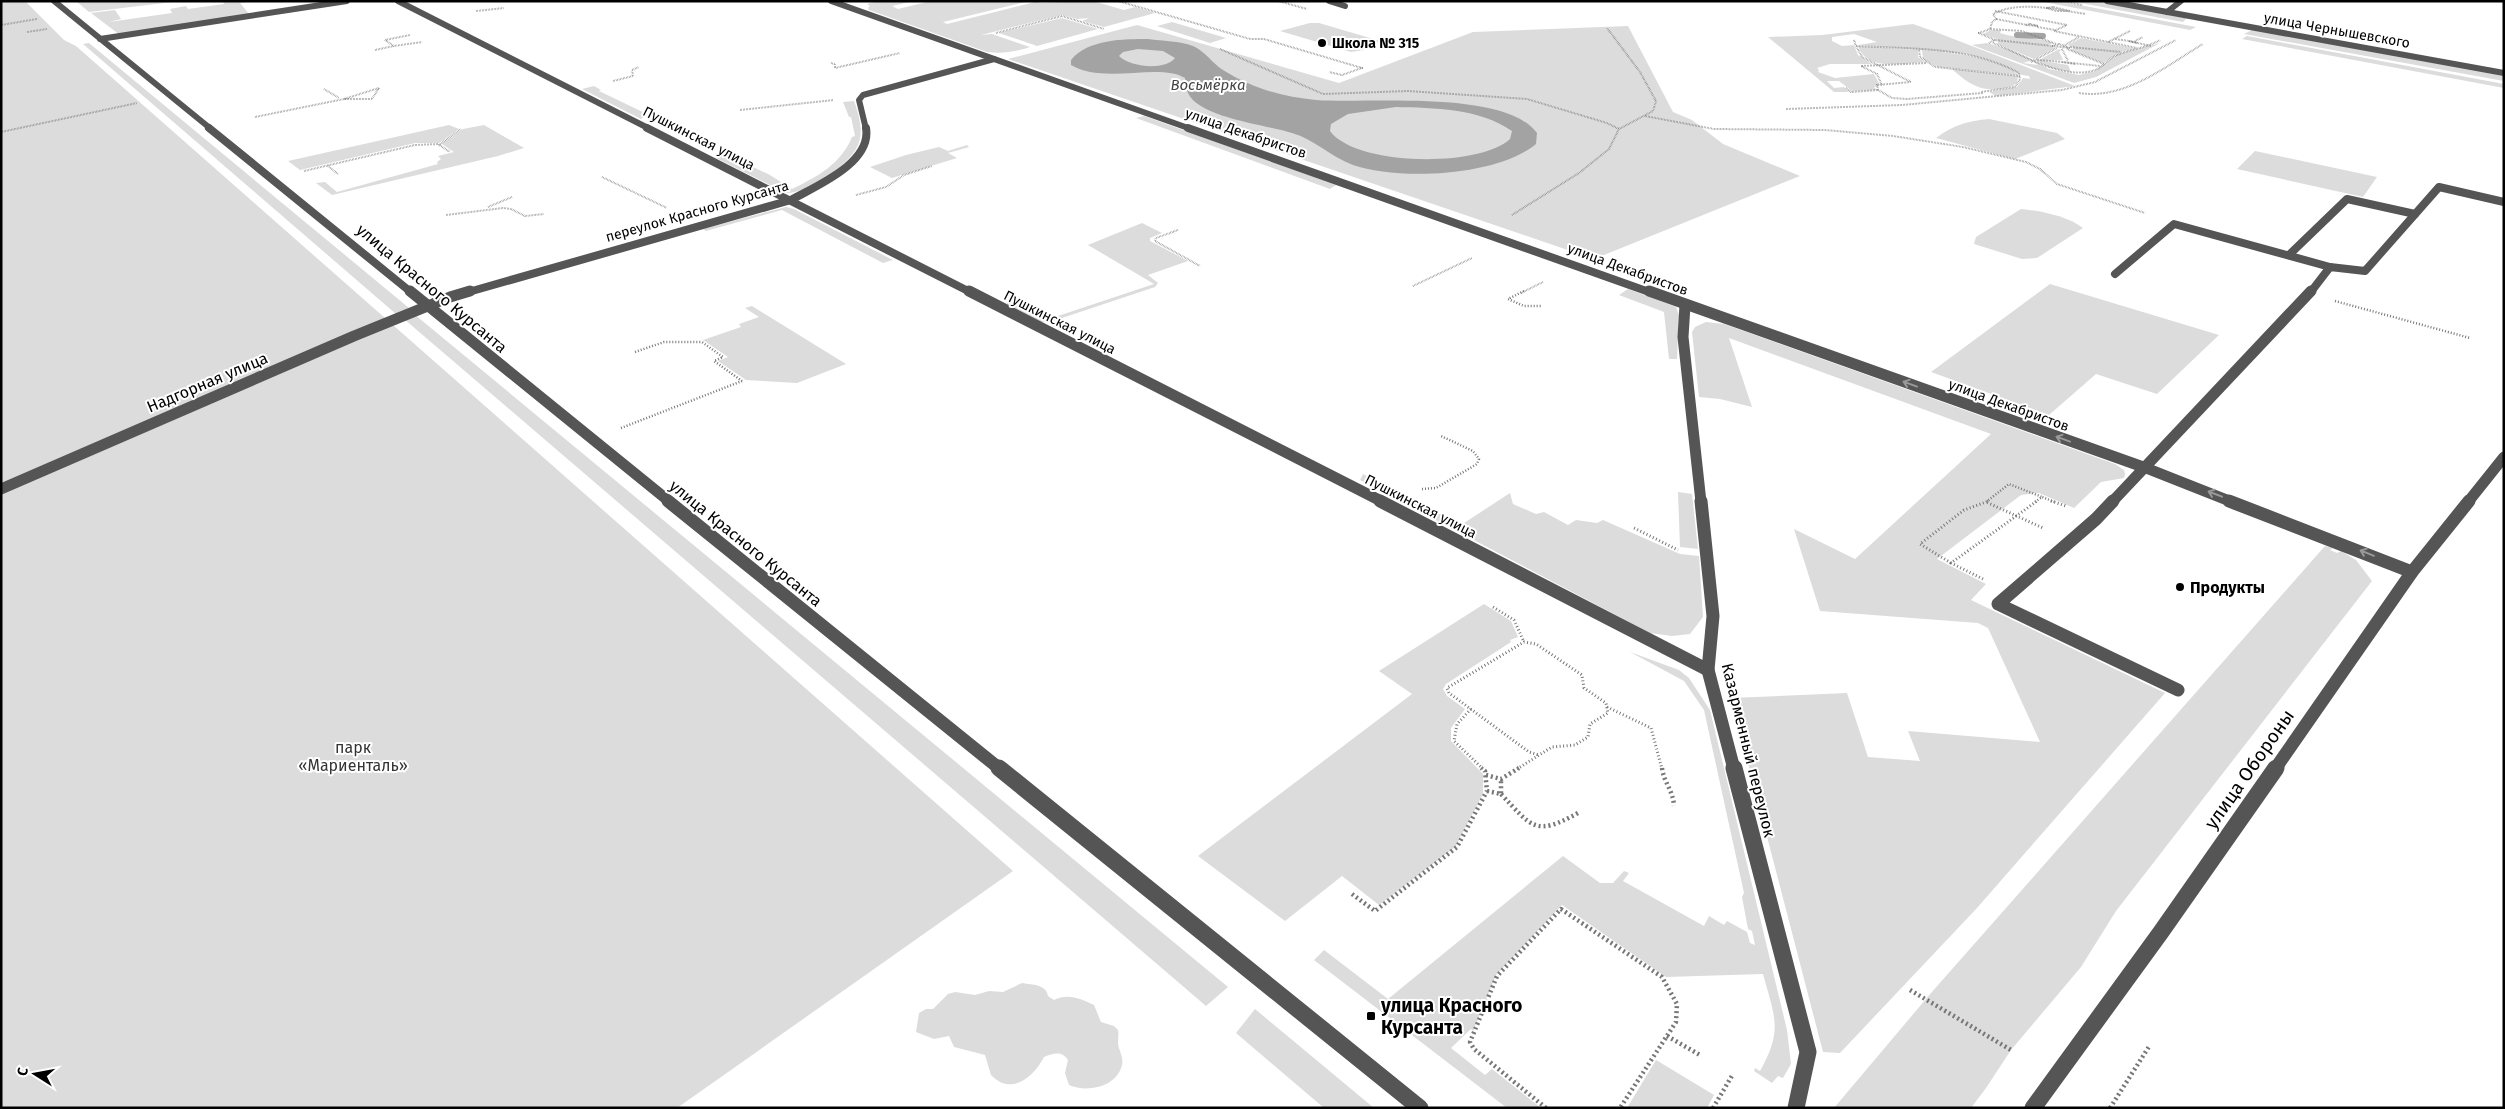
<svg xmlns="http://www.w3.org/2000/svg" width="2505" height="1109" font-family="'Fira Sans',sans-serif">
<rect width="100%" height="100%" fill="#fff"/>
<!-- green -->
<g fill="#dcdcdc">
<polygon points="1,1 25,1 64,40 76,46 1013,871 677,1108 1,1108"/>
<polygon points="76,1 181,1 89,12"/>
<polygon points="223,1 251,1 240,3 249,14 120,35 91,13 115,10 121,19 109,22 172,13 170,9 186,6 188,9 224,4"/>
<path d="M 878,1 L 914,1 L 892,6 L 898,9 L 931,1 L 1029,1 L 943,22 L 947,24 L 1039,1 L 1043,1 L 1038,3 L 1093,1 L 1124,10 L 1135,7 L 1155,13 L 1104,27 L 1082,21 L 1089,18 L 1077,19 L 1062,15 L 981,35 L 992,34 L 1030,47 C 1014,52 1003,54 987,52 L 869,10 L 868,8 L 870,6 L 867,4 Z"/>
<polygon points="2039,1 2058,1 2196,27 2190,30"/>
<polygon points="2070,1 2097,1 2187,18 2183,22"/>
<polygon points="1062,18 1098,29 1037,46 999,33"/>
<polygon points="1172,22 1226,38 1210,43 1157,26"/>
<polygon points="1310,23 1319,23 1387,43 1378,42 1364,47 1371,49 1351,52 1280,31"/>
<polygon points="1913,24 1933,31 2075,86 1996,96 1989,92 2017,87 2023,78 2030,79 2029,76 2022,75 1995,62 1966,54 1858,45 1877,42 1854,34 1832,37 1832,41 1842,46 1854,45 1858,55 1872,64 1830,64 1817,68 1819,70 1818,72 1835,78 1874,74 1880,85 1874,87 1877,90 1852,91 1839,81 1827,81 1834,88 1844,87 1849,92 1834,92 1768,37 1822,35"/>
<polygon points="1137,25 1339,83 1473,32 1628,26 1673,112 1692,120 1723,144 1800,176 1594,259 1008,59"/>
<path d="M 1991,30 L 2001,30 L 2000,33 C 2017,39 2036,36 2053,43 L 2048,45 L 2055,48 L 2034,59 L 1998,44 L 1997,39 L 1983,34 Z"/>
<polygon points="2252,30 2504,75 2504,81 2244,34"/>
<polygon points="2247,36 2504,84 2504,88 2242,39"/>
<polygon points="2081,38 2132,48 2135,49 2120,52 2103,63 2070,50 2074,48 2068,45"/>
<polygon points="89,43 409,308 396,314 83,44"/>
<polygon points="1987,43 2011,50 2033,60 2023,63 2038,65 2033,62 2035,61 2049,69 2079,75 2095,71 2118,54 2160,43 2096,77 2074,83 1972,45"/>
<path d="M 1858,46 L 1918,50 L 1918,57 L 1925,62 C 1903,63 1867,72 1858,46 Z"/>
<polygon points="2059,49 2062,51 2059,51 2063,60 2043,61 2068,65 2071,72 2050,68 2037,61"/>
<path d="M 1922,50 C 1943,52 2007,58 2018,75 L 1938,67 L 1923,59 Z"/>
<path d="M 1952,69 L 2018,76 L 2017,83 L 2013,86 C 1986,94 1973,88 1952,69 Z"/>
<polygon points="594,86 601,90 599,91 647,114 641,119 582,89"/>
<path d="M 854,101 C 859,114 865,135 856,149 C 846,167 806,194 786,193 L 714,157 L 722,152 L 770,175 L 792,189 C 817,177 841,164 852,137 L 855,136 L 851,117 L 849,117 L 843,102 Z"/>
<polygon points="1144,116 1336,185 1330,189 1136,118"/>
<path d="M 1989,119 L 2057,133 L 2065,139 L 2015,159 L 1936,138 C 1954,125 1967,121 1989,119 Z"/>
<polygon points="449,125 459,129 439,143 415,143 300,170 288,161"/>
<polygon points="484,125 524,148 498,156 332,195 316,183 325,182 337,192 438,164 437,162 441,159 438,156 454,152 442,144 463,129"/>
<polygon points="967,145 969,147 948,153 957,158 892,178 870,167 906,155 939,147 948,151"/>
<polygon points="2255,151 2377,177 2363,197 2237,169"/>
<polygon points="786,207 794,209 893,260 883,263 782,210 706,231 703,229"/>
<path d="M 2021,209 C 2041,211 2067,216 2083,228 L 2037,258 L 2022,259 L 1974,244 L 1976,237 Z"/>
<polygon points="1142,223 1162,233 1150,238 1150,241 1188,261 1148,275 1158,283 1155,287 1050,322 1041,322 1007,304 1006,294 1052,318 1154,284 1088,245"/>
<polygon points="2050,284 2219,335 2157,394 2096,374 2049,415 1931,372"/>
<polygon points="1628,289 1676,307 1679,315 1677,359 1669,359 1664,312 1619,295"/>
<polygon points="752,306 846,364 797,383 746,380 718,361 728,357 703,340 741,327 739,324 759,317 745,308"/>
<polygon points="414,314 1228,987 1206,1006 404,319"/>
<polygon points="1706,322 1724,324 2115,464 2124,470 2125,474 2124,478 2101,482 2074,508 2039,493 2021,495 1937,559 1986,584 1971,600 2165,693 1977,908 1840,1053 1823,1052 1731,698 1847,693 1868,757 1920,761 1908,731 2040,742 1988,628 1978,623 1820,611 1794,529 1855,559 1991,434 1729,338 1752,407 1720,399 1699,397 1692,332 1695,327"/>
<polygon points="1363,474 1461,525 1510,493 1513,504 1536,514 1544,512 1568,525 1576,520 1597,523 1603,520 1680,554 1699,556 1703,617 1690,634 1672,636 1650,633 1360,480"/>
<polygon points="1678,492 1692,494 1698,549 1680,547"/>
<polygon points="2325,546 2333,548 2330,550 2337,553 2341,551 2356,560 2372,581 2116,911 2081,967 2011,1050 1986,1088 1971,1108 1834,1108 1931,993"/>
<polygon points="1484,604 1511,621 1518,637 1510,640 1511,642 1446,684 1443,689 1447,696 1465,709 1451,728 1451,741 1483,774 1483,794 1455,847 1379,905 1342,876 1285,921 1198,856 1412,694 1379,671"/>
<path d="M 1630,652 L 1679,670 L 1689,678 L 1710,710 L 1787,1030 L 1791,1064 L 1783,1078 L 1778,1076 L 1772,1083 L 1754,1071 L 1755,1068 L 1760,1071 C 1783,1030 1775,1018 1763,974 L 1666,977 L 1562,905 L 1496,975 L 1473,1031 L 1471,1029 L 1451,1048 L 1485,1075 L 1492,1069 L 1541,1108 L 1507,1108 L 1314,960 L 1324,950 L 1388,999 L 1563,856 L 1600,883 L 1613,883 L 1624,871 L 1629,873 L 1623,881 L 1704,926 L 1709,916 L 1724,925 L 1727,921 L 1747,932 L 1750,943 L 1755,945 L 1752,931 L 1748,929 L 1742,897 L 1744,893 L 1704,710 L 1684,681 Z"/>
<path d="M 1022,983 C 1033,985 1046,984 1048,996 L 1054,1000 C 1068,993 1081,999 1094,1005 L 1101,1022 L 1114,1026 L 1118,1030 C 1119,1035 1118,1038 1118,1042 C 1118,1050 1124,1056 1122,1065 C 1117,1087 1087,1093 1069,1085 L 1065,1073 L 1068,1060 C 1062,1051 1054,1053 1044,1057 C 1033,1078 1011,1096 991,1075 L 985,1055 L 954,1047 L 949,1036 L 934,1039 L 916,1032 L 919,1013 L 926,1009 L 933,1009 L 948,994 L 955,992 L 975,995 L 989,991 L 1003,992 Z"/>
<polygon points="1255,1009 1374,1108 1324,1108 1236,1033"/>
<polygon points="1656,1060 1714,1095 1707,1108 1627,1108"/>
</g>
<!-- water -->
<path fill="#a3a3a3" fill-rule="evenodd" d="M 1148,39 C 1163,41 1179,41 1193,46 C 1205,51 1212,63 1223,70 C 1252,88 1282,97 1316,100 C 1368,104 1504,89 1537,133 L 1536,144 C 1497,176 1399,181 1353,165 C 1331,157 1314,139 1292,133 C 1268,125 1199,118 1188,93 C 1186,89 1186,83 1185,78 C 1159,62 1104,85 1071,65 L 1071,60 C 1088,39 1124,39 1148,39 ZM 1138,49 L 1163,51 L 1175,58 C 1165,71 1130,67 1119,56 L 1123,52 ZM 1396,107 C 1434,108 1479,108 1512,131 L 1510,139 C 1479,168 1355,166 1330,131 L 1331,124 L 1348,114 Z"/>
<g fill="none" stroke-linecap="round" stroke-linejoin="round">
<!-- stream -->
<polyline stroke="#a3a3a3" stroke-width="6" points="2017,35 2043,36"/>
<!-- path-far3 -->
<g stroke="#777" stroke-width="2" stroke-dasharray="0.5 1" stroke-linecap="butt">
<polyline points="1118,1 1250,39 1264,39 1362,68 1342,75 1329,72"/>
<polyline points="1278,1 1307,9"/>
<polyline points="2064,1 2083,5"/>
<polygon points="2053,7 2070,11 2056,11 2047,8"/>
<polyline points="476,11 504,8"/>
<polyline points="1995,11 2067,25 2054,31 2137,48"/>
<polyline points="1996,19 2027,25"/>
<polygon points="2030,24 2038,26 2026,25"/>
<polyline points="1,25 37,19"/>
<polyline points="2037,27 2055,30"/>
<polyline points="1990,29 2022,31 2056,44"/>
<polyline points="27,32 47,29"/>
<polyline points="996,33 1062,16 1104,29"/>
<polyline points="410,35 385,40 394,46 422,42"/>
<polyline points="2115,39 2129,41"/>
<polyline points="1854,40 1856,46"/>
<polyline points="1995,40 2053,46"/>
<polyline points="2135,41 2143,37"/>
<polyline points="2108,42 2130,31"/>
<path d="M 1989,43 L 1995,40 L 1979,33 L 1990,29 L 1992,22 L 1996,19 L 1993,14 C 2019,0 2058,10 2086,14"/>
<path d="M 1993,43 C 2022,54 2064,81 2095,70 C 2103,67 2109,58 2117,55 C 2131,49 2146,48 2160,40"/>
<polyline points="2137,43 2129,41 2151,46"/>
<polygon points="2059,44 2070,48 2053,46"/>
<polyline points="2065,45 2079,37"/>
<polyline points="2070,47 2121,52"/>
<polyline points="1220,49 1323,94 1408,91 1527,99 1607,123 1619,129"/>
<polyline points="2062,49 2068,61"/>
<polyline points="2067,49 2104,64"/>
<polyline points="375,50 394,46"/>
<polyline points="1919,50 1920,57 1935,67 2020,76"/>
<polyline points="2037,60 2062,62"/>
<polyline points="2031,62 2057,48"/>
<polyline points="831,63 835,64 835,68 900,53"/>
<polyline points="2075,64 2062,62 2100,66"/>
<polyline points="613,81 633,76 632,70 639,67"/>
<polyline points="1882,85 1877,74 1861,66 1927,63"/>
<polygon points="379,88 372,99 344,99"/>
<polyline points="1846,88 1851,92 1879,90"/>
<polyline points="324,89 339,98"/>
<path d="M 1981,92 L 2015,87 L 2020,80 L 2019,73 C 1970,46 1910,49 1856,46 L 1862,57 L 1911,82 L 1877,85 L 1878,90 L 1892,98 L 1907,99 L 1983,93"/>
<path d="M 2079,93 C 2125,100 2166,66 2203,44"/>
<polyline points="1786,109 1902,105 2062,90 2095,82 2176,40"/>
<polyline points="740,110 834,100"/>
<polyline points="1645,116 1714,129 1825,130 1893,136 1963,147 2026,162 2040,169 2057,184 2145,213"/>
<polyline points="255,117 344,99"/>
<polyline points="1,132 137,103"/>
<polyline points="439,145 461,129"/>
<polyline points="328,166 338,174"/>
<polyline points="304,171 415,145 438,144 450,152"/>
<polyline points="602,177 667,208"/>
<polyline points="856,195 886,187 904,175 932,166"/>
<polyline points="488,207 512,197"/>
<polyline points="446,215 503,208 511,209 525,216 544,214"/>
<polyline points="1512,215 1579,173 1609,149 1619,129 1653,111 1656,101 1640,72 1607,28"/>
<polyline points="1178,230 1156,238 1155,241 1200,266"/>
<polyline points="1413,286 1472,258"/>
<polyline points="1521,293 1543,282"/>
</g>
<!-- path-far2 -->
<g stroke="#777" stroke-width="2.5" stroke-dasharray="1 2" stroke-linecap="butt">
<polyline points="1524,291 1508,299 1524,306 1541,306"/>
<polyline points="2335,301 2470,338"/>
<polyline points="635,352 664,342 702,342 723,357 714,361 742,381"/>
<polyline points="621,428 742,381"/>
<polyline points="1422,489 1436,488 1477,464 1479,459 1473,451 1441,436"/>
<polyline points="1986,502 2009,484 2042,497"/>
<polyline points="2035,502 2042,497 2055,502"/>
</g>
<!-- path-far1 -->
<g stroke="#777" stroke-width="3" stroke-dasharray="1 2.5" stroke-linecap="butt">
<polyline points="1988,501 1986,502 2043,528"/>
<polyline points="2051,501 2066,506"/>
<polyline points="1634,528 1678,550"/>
<polyline points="1951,563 1920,544 1964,510 1986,502"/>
<polyline points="1983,579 1951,563 2037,501"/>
<polyline points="1493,607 1514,620 1524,642"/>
<polyline points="1607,707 1651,728 1662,769"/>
<polyline points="1471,709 1457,724 1454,741 1483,769"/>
<polyline points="1517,769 1552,747 1575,745 1588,737 1590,724 1608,713 1606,703 1584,688 1582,675 1536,644 1524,642 1447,688 1449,693 1529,752 1539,755"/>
</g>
<!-- path -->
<g stroke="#777" stroke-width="4.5" stroke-dasharray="2 3" stroke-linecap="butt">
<path d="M 1662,768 C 1664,783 1673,790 1674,806"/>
<polyline points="1486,775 1501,779 1519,768"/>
<polyline points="1487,791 1501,794 1501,779"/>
<path d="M 1501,794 C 1532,827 1535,837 1578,813"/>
<polyline points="1352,894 1375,911 1457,847 1487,791 1485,771 1481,768"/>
<polyline points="1910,990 2011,1050"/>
<polyline points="1667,1036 1700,1055"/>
<polyline points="1546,1108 1474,1049 1470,1042 1497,976 1561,909 1662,977 1677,1004 1676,1022 1620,1108"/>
<polyline points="1713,1108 1733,1074"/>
<polyline points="2110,1108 2150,1045"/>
</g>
<!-- minor-far4 -->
<g stroke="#555" stroke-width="6">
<polyline points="54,1 211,129"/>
<polyline points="398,1 650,129"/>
<polyline points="831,1 1191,129"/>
<polyline points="1329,1 1345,6"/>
<polyline points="2107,1 2504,73"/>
<polyline points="2167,12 2181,1"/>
<polyline points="100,39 347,1"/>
<polyline points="866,129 859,100 863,95 994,59"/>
</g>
<!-- minor-far3 -->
<g stroke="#555" stroke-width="8">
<polyline points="209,128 412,293"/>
<polyline points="647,128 972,293"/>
<polyline points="1188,128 1652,293"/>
<polyline points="2289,255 2347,199 2415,214"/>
<polyline points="2115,274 2174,224 2330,267"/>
<path d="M 465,293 L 791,200 C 816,186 872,163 866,128"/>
<polyline points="2310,293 2330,267 2365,271 2439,187 2504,202"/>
</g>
<!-- minor-far2 -->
<g stroke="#555" stroke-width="11">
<polyline points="410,291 670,502"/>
<polyline points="969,291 1383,502"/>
<polyline points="1649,291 2146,468 2232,502"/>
<polyline points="1685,305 1683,337 1701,502"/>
<polyline points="1,489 354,336 450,297 470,291"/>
<polyline points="2112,502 2311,291"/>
<polyline points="2468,502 2504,457"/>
</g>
<!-- minor-far1 -->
<g stroke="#555" stroke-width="13">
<polyline points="668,501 1000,769"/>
<polyline points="1380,501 1708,670"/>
<polyline points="1701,501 1713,616 1708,670 1734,769"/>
<polyline points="2113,501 2096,519 1998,604 2178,690"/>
<polyline points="2229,501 2412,572"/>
<polyline points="2275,769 2412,572 2469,501"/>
</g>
<!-- minor -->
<g stroke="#555" stroke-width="17">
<polyline points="999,768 1420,1108"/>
<polyline points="1734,768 1808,1052 1796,1108"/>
<polyline points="2033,1108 2161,932 2276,768"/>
</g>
</g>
<!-- one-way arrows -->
<defs><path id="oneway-shaft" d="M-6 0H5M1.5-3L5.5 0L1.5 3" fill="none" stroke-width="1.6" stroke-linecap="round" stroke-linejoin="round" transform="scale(1.25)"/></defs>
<g stroke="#999">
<use href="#oneway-shaft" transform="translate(1910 384) rotate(-160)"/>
<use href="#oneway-shaft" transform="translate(2063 439) rotate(-160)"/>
<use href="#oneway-shaft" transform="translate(2215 494) rotate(-159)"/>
<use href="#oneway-shaft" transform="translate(2367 553) rotate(-158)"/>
</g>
<!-- markers -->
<g fill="#000" stroke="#fff" stroke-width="2">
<circle cx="1322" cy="43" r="5"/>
<circle cx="2180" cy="587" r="5"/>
<rect x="1366" y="1011" width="10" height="10" rx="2.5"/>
</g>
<g text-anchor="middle" stroke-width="4" stroke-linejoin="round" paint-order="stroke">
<!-- far-street labels -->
<g font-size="14" fill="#000" stroke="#fff">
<text transform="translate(2337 30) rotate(10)" y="5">улица Чернышевского</text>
<text transform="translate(1246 133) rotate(19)" y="5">улица Декабристов</text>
<text transform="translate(699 138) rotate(27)" y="5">Пушкинская улица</text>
<text transform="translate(697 211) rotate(-16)" y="5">переулок Красного Курсанта</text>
<text transform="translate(1628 269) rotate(20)" y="5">улица Декабристов</text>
<text transform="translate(1060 322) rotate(27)" y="5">Пушкинская улица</text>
<text transform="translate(2009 405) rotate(20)" y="5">улица Декабристов</text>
<text transform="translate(1421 506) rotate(27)" y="5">Пушкинская улица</text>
</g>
<!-- far-poi labels -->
<g font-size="14" font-weight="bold" fill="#000" stroke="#fff" text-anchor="start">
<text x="1332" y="48">Школа № 315</text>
</g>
<!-- far-water labels -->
<g font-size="15" font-style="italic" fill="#444" stroke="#fff">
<text x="1208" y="90">Восьмёрка</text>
</g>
<!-- street labels -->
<g font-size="16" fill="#000" stroke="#fff">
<text transform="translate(432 288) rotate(40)" y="6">улица Красного Курсанта</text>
<text transform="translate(207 382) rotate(-23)" y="6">Надгорная улица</text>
<text transform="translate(746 543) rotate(39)" y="6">улица Красного Курсанта</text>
<text transform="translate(1749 750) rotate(76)" y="6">Казарменный переулок</text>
</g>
<!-- poi labels -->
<g font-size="16" font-weight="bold" fill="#000" stroke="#fff" text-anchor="start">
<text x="2190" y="593">Продукты</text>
</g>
<!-- park labels -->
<g font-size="16" fill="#333" stroke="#fff">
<text x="353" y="753">парк<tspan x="353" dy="18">«Мариенталь»</tspan></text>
</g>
<!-- near-street labels -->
<g font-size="19" fill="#000" stroke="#fff">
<text transform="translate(2249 769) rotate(-55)" y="7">улица Обороны</text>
</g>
<!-- near-poi labels -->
<g font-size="19" font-weight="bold" fill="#000" stroke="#fff" text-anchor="start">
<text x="1381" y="1012">улица Красного<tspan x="1381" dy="22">Курсанта</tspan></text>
</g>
</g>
<!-- border -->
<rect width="2505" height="1109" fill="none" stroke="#000000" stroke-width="5"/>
<!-- north arrow -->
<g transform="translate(35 1074) rotate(281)" stroke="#ffffff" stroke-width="4" paint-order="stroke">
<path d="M0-4L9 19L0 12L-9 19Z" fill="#000000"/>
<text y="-8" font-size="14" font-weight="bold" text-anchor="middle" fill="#000000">С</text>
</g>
</svg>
